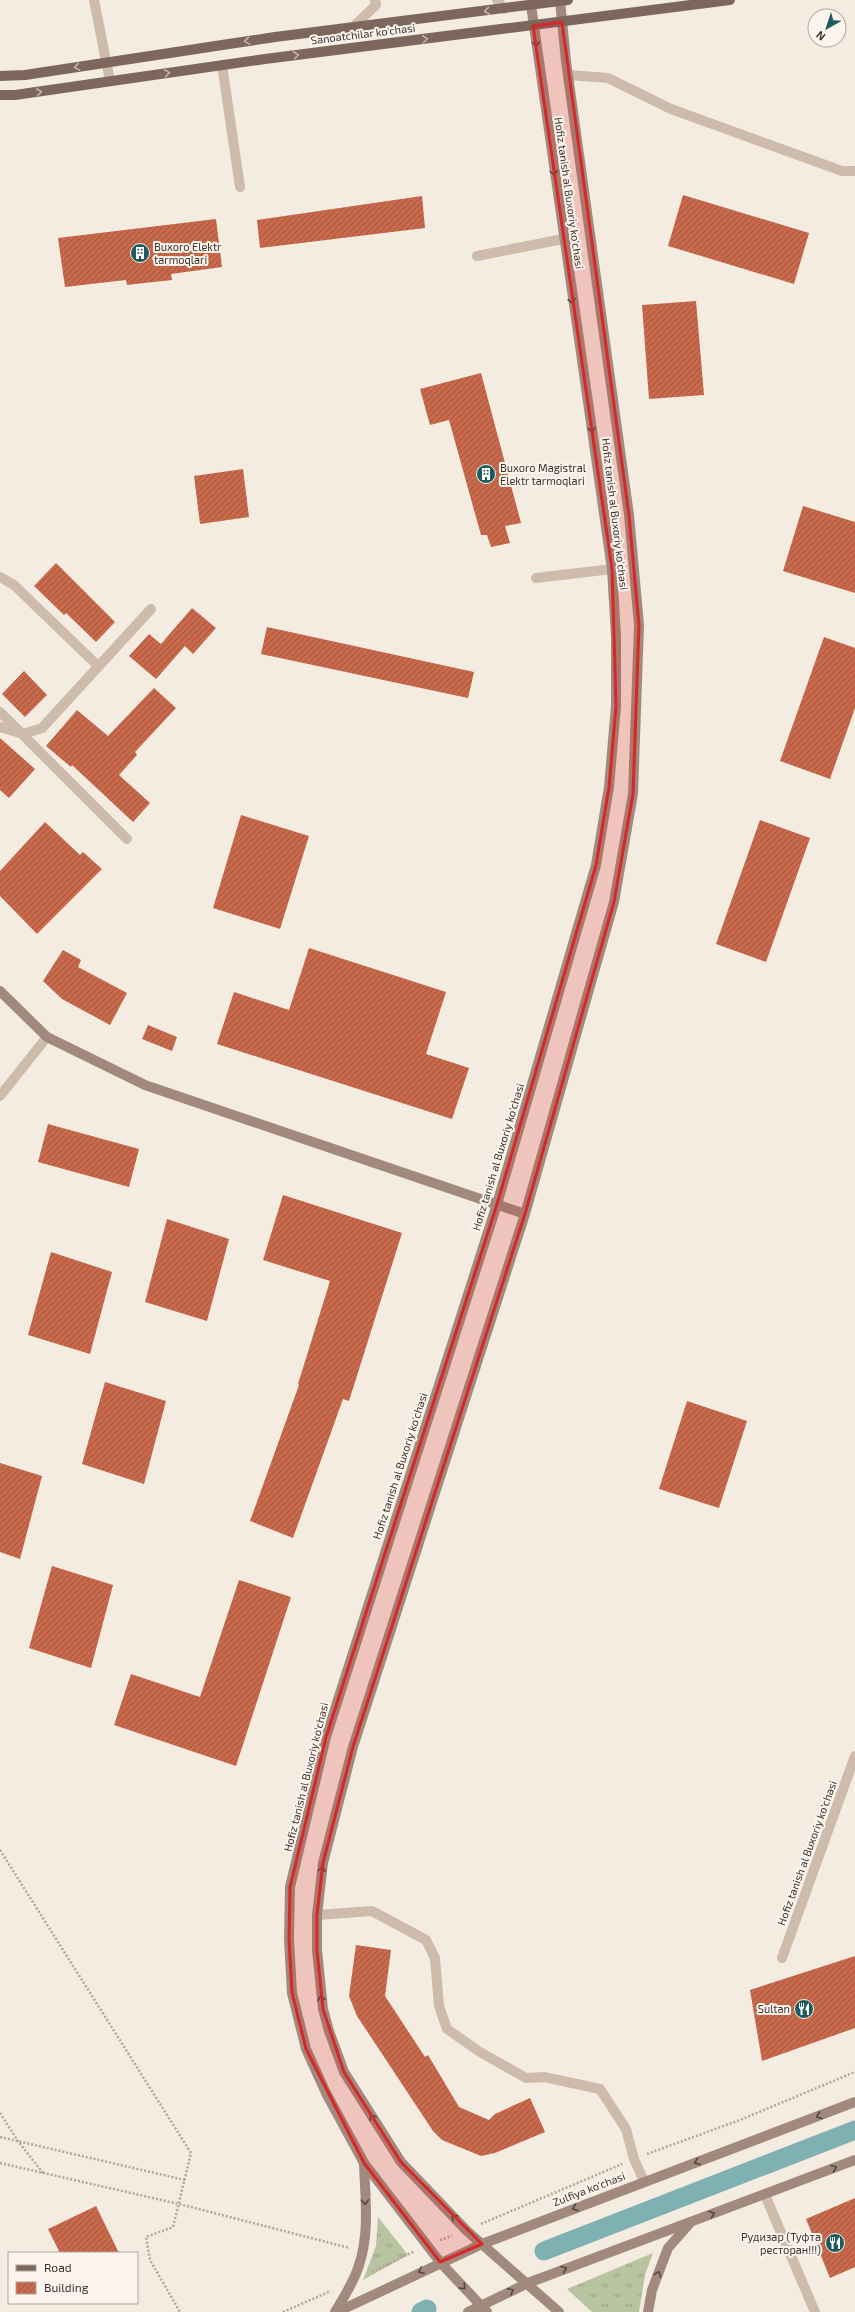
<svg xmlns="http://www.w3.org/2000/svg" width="855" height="2312" font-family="'Exo 2',sans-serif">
<defs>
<pattern id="grass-tufts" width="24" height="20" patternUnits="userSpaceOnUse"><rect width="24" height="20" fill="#b8c4a0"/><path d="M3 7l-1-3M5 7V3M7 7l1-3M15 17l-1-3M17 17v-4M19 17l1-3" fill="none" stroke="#97a083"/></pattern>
<pattern id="building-hatch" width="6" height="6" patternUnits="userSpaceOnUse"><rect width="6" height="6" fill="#c8694b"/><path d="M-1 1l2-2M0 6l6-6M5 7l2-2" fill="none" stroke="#a4573f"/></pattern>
</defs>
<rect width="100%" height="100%" fill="#f4ebe1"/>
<!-- grass -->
<g fill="url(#grass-tufts)">
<polygon points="378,2217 408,2255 363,2280 376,2246"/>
<polygon points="653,2253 645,2275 639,2312 592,2312 567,2289"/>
</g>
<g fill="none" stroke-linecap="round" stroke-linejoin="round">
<!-- canal -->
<g stroke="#7fb0b2" stroke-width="19">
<polyline points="544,2251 855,2130"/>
<polyline points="421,2312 427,2309"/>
</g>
</g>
<!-- building -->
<g fill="url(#building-hatch)">
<polygon points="683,195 809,233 794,284 668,246"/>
<polygon points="422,196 425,228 260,248 257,220"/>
<polygon points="216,219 222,267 171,274 172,280 144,283 127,285 126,280 65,287 58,238"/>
<polygon points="696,301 704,395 649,399 642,305"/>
<polygon points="481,373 521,523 505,526 510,543 491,547 487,535 481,535 449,420 430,425 420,389"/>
<polygon points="243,469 249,517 200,524 194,476"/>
<polygon points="803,506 855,522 855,593 783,571"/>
<polygon points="56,563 115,622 96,642 66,613 64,615 34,586"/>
<polygon points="192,608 216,628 193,654 185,646 156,679 129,656 149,634 161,644"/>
<polygon points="267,627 474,672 468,698 261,654"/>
<polygon points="824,637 855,648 855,708 830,779 780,761"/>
<polygon points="24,671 47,695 25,717 2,694"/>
<polygon points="154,688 176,708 135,752 137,755 119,775 150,803 133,822 72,765 71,767 46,746 77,710 108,736"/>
<polygon points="0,738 35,769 9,798 0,790"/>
<polygon points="241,815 309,836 280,929 213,908"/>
<polygon points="760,820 810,838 766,962 716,944"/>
<polygon points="45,822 80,855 83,852 102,869 37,934 0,896 0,871"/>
<polygon points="309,948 446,992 426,1054 469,1068 452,1119 217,1044 234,992 289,1010"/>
<polygon points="63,950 81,960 78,967 127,993 110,1025 62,999 43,981"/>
<polygon points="148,1025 177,1037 172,1051 142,1039"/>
<polygon points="48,1124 139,1149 129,1187 38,1162"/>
<polygon points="283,1195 402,1233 349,1401 343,1399 293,1538 250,1521 299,1385 298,1384 330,1281 263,1260"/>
<polygon points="167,1219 229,1239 207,1321 145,1302"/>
<polygon points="51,1252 112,1272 90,1354 28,1335"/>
<polygon points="105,1382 166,1401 144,1484 82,1464"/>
<polygon points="687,1401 747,1421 719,1508 659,1489"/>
<polygon points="0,1463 42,1476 20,1559 0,1552"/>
<polygon points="52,1566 113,1585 91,1668 29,1648"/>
<polygon points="239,1580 291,1597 236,1766 114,1725 131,1674 200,1697"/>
<polygon points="356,1945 391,1950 385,1996 425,2057 428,2055 459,2107 489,2120 495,2114 530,2098 545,2132 495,2153 481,2156 442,2140 433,2131 357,2016 349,1996"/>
<polygon points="855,1956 855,2028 762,2061 750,1990"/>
<polygon points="855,2198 855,2267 830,2278 806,2219"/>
<polygon points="96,2206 119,2253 60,2253 48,2229"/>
</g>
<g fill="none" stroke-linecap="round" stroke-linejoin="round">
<!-- path -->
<g stroke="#b9a596" stroke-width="2.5" stroke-dasharray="2 2" stroke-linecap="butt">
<polyline points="0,1850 191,2153 173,2227 146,2237 150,2260 180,2312"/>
<polyline points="0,2113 18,2141 43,2173"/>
<polyline points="0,2137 185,2180"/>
<polyline points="647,2154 740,2120 855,2072"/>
<polyline points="0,2163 179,2204 350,2248"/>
<polyline points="481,2224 622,2164"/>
<polyline points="440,2240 452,2236"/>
<polyline points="372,2272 415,2251"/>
<polyline points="283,2312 331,2291"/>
</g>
<!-- lane -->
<g stroke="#cdbbac" stroke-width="10">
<polyline points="94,0 110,81"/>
<polyline points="497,0 504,9"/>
<polyline points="353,27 376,5 375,0"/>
<polyline points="222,65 240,187"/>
<polyline points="568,75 608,78 671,109 842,171 855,171"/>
<polyline points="477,256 563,239"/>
<polyline points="0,577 14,585 98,666"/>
<polyline points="536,578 612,569"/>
<polyline points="0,712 127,839"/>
<polyline points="0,727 23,734 42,728 151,609"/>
<polyline points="317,1915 372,1911 426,1940 435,1958 439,2006 447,2029 480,2052 526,2078 544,2077 600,2089 626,2129 634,2159 644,2181"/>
<polyline points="782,1958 855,1756"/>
</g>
<!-- street -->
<g stroke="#cdbbac" stroke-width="10">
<polyline points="0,1096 47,1037"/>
<polyline points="765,2195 815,2312"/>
</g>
<!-- secondary -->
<g stroke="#a18a7d" stroke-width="10">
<polyline points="0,991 47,1037 145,1085 525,1214"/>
<path d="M 335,2312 C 344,2297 354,2282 359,2265 C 370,2233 365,2196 364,2163"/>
<polyline points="337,2312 482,2244 855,2102"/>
<polyline points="468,2312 528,2283 855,2160"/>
<polyline points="487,2312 440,2262 364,2163 326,2093 306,2049 292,1993 289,1939 290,1887 326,1737 497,1204 596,865 609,787 616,706 616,637 612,569 531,5"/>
<polyline points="559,2312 467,2231 401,2162 344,2072 329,2031 323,2009 317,1950 317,1915 323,1863 353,1747 525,1214 614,902 633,794 639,625 629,515 566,61 560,1"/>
<polyline points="648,2312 652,2290 668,2248 691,2222"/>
</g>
<!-- primary -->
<g stroke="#7d675c" stroke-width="10">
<polyline points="0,76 25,75 275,37 568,0"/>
<polyline points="0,95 15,95 265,59 730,0"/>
</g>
</g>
<!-- one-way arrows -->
<defs><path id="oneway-chevron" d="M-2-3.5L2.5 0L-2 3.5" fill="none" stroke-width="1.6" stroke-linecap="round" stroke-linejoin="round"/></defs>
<g stroke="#c2b5ac">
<use href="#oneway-chevron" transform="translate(487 11) rotate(172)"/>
<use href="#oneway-chevron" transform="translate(425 39) rotate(-7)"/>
<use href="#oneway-chevron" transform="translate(247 41) rotate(171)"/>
<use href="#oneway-chevron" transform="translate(296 55) rotate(-7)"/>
<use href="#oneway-chevron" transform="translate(77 67) rotate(171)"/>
<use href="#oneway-chevron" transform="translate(167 73) rotate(-8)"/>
<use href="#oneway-chevron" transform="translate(39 92) rotate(-8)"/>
</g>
<g stroke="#544640">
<use href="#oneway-chevron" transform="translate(536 44) rotate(82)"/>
<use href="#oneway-chevron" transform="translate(554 173) rotate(82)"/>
<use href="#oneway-chevron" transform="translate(572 301) rotate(81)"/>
<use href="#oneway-chevron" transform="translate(592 430) rotate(81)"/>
<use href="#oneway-chevron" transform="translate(322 1869) rotate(-83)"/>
<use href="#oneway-chevron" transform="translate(321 1998) rotate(-99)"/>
<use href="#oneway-chevron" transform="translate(819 2116) rotate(159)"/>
<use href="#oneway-chevron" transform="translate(372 2117) rotate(-122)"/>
<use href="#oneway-chevron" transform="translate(697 2162) rotate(160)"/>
<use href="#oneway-chevron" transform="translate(834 2168) rotate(-21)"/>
<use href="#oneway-chevron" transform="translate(365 2202) rotate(88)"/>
<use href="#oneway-chevron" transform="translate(575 2208) rotate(159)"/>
<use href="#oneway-chevron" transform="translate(712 2214) rotate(-19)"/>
<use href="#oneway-chevron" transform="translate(454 2217) rotate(-134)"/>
<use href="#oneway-chevron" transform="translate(564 2269) rotate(-21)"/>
<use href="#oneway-chevron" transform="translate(421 2271) rotate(154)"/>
<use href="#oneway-chevron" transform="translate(658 2274) rotate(-69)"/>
<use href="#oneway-chevron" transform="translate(463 2287) rotate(47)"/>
<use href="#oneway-chevron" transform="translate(511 2291) rotate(-25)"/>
</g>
<!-- marked area -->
<path fill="#d62828" fill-opacity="0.2" stroke="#d62828" stroke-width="3" stroke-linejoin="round" d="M 562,22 L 629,515 L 639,625 L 633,794 L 614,902 L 525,1214 L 353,1747 L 323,1863 L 317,1915 L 317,1950 L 323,2009 L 344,2072 L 401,2162 L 482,2244 L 440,2262 L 364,2163 L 306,2049 L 292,1993 L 289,1939 L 290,1887 L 326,1737 L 497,1204 L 596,865 L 609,787 L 616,706 L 612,569 L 533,26 Z"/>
<!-- icons -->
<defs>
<symbol id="building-disc" viewBox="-11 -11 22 22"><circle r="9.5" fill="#1f5a5e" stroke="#fbf5ee"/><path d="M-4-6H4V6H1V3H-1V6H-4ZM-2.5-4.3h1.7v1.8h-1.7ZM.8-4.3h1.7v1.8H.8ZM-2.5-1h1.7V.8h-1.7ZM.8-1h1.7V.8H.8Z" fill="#fff"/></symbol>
<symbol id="restaurant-disc" viewBox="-11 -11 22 22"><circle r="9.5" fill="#1f5a5e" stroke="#fbf5ee"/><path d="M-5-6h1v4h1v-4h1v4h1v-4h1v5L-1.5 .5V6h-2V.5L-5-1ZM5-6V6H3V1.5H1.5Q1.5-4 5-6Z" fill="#fff"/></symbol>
</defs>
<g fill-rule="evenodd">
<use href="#building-disc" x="129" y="242" width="22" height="22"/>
<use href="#building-disc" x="475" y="463" width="22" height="22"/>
<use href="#restaurant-disc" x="793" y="1998" width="22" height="22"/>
<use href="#restaurant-disc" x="824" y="2232" width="22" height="22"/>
</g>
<g text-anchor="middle" stroke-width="4" stroke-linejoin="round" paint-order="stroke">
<!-- street labels -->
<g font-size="11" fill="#3b302b" stroke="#fbf5ee">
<text transform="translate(363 34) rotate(-7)" y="4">Sanoatchilar ko'chasi</text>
<text transform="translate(569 193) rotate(82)" y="4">Hofiz tanish al Buxoriy ko'chasi</text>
<text transform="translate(615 514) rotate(83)" y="4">Hofiz tanish al Buxoriy ko'chasi</text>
<text transform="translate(498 1157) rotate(-73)" y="4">Hofiz tanish al Buxoriy ko'chasi</text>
<text transform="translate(400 1466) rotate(-72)" y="4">Hofiz tanish al Buxoriy ko'chasi</text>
<text transform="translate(306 1777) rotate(-76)" y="4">Hofiz tanish al Buxoriy ko'chasi</text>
<text transform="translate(807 1853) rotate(-70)" y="4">Hofiz tanish al Buxoriy ko'chasi</text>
<text transform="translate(589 2189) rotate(-21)" y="4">Zulfiya ko'chasi</text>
</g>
<!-- poi labels -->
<g font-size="11" fill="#3b302b" stroke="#fbf5ee" text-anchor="start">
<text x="154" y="251">Buxoro Elektr<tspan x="154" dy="13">tarmoqlari</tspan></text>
<text x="500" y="472">Buxoro Magistral<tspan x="500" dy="13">Elektr tarmoqlari</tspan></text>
<text x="790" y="2013" text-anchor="end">Sultan</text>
<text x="821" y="2241" text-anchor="end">Рудизар (Туфта<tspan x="821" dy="13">ресторан!!!)</tspan></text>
</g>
</g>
<!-- legend -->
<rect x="8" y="2252" width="130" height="52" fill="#fbf5ee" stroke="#aea6a0"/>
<rect x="16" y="2265" width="20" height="6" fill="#7d675c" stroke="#aea6a0"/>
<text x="44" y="2272" font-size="12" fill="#3b302b">Road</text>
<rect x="16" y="2282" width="20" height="12" fill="url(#building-hatch)" stroke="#aea6a0"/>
<text x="44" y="2292" font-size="12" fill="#3b302b">Building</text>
<!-- north arrow -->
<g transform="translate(827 28) rotate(219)"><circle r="19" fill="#fbf5ee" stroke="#aea6a0"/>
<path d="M0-3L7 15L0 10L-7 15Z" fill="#1f5a5e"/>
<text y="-6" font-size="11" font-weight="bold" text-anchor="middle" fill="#3b302b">N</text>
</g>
</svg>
